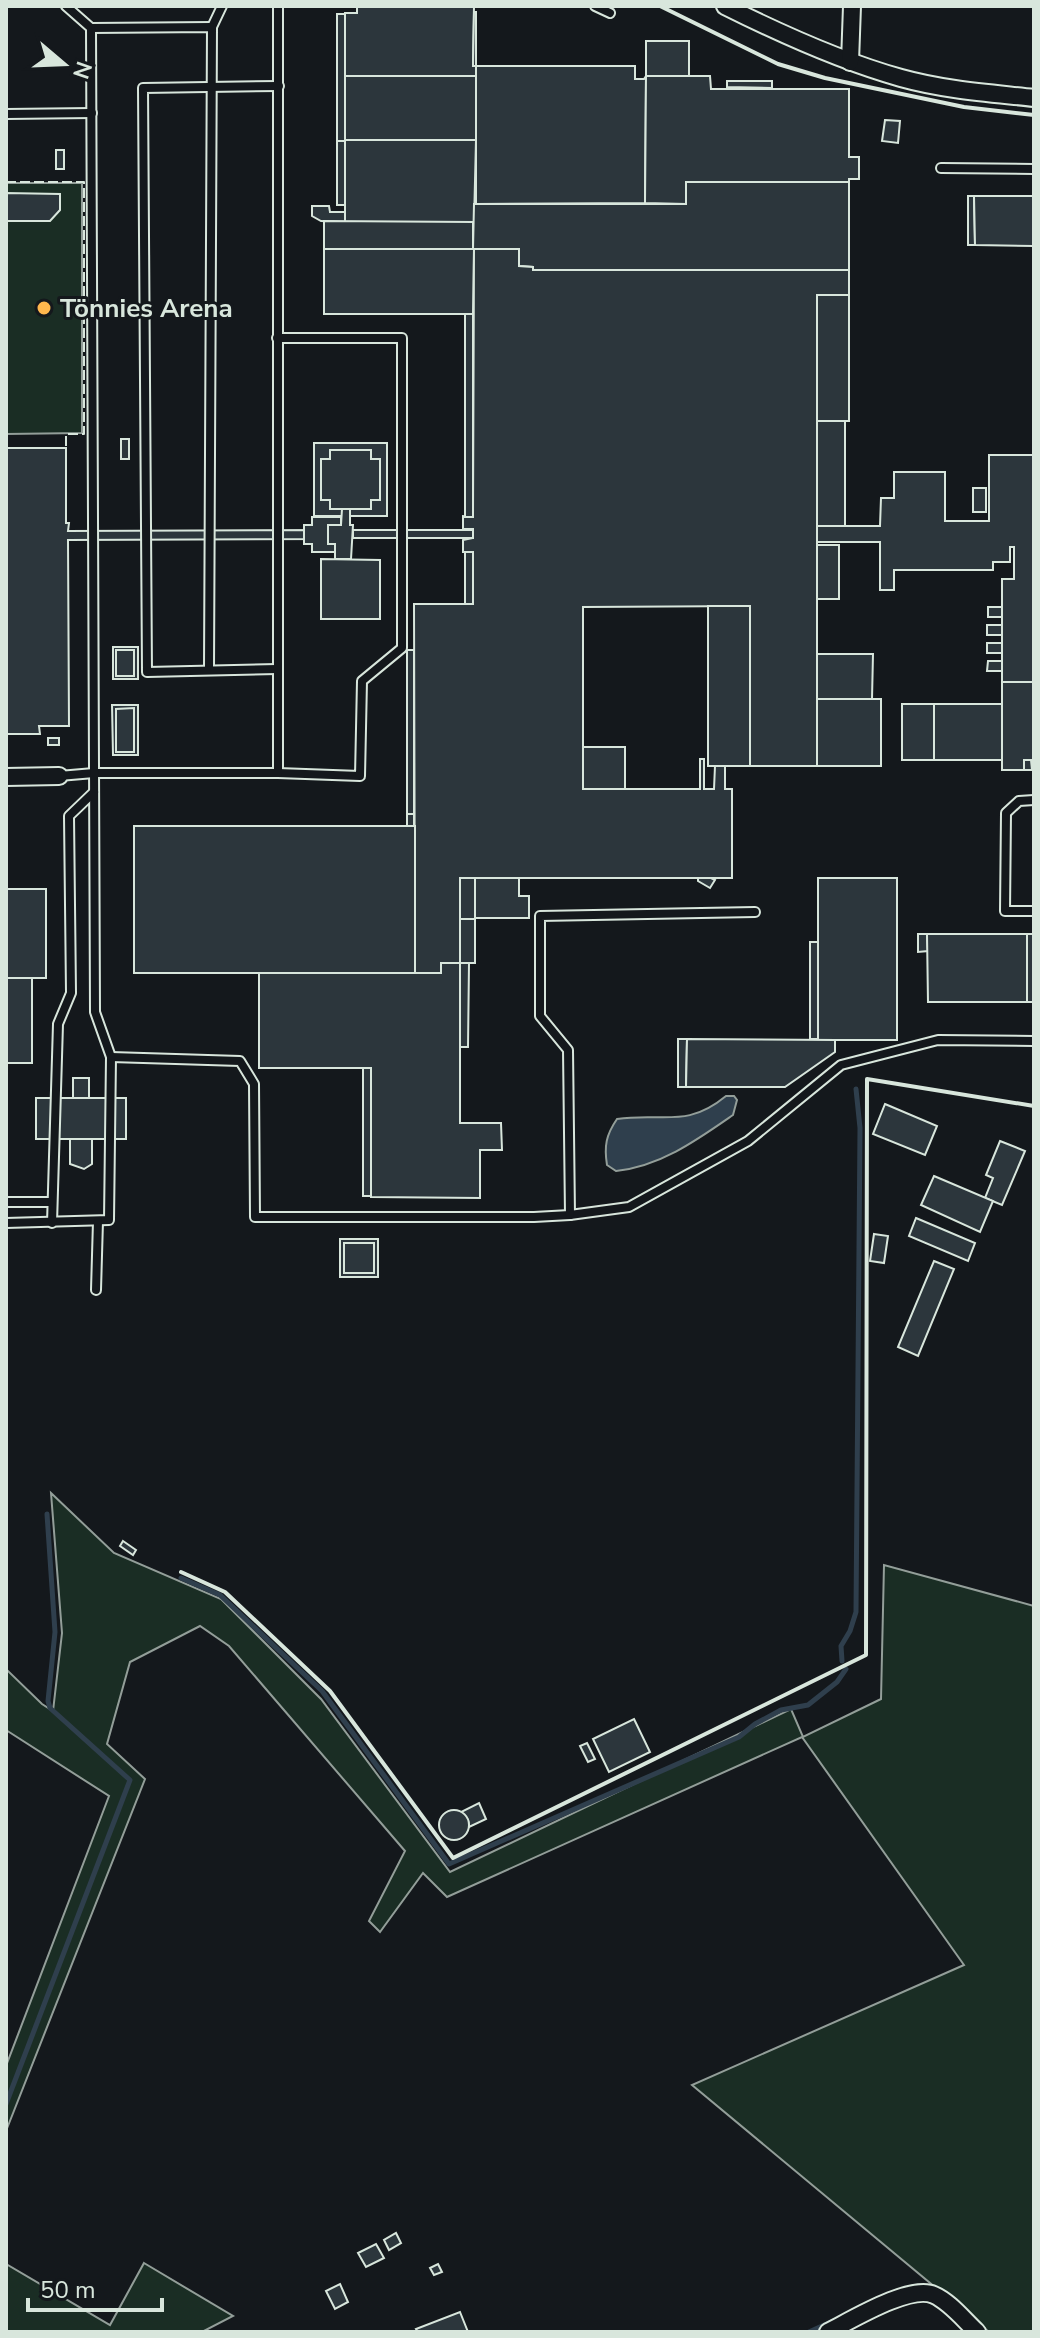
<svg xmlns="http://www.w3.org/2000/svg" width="1040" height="2338" font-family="'Nunito Sans',sans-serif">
<rect width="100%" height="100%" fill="#14181c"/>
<!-- green -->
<g fill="#1a2d24" stroke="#939e99" stroke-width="2">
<polygon points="6,183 82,183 82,433 6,434"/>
<polygon points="51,1493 114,1553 221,1599 321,1699 450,1872 791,1709 803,1737 881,1699 884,1565 1034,1606 1034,2332 989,2332 692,2085 964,1965 802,1737 447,1897 423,1873 380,1932 369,1921 405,1851 229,1646 200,1626 130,1662 107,1744 145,1779 6,2131 6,2066 109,1796 6,1730 6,1669 42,1704 53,1711 62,1633"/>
<polygon points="144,2263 233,2316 202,2332 6,2332 6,2264 110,2325"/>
</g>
<!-- water -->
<path fill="#2f3f4d" stroke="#939e99" stroke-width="2" d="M 726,1096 L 734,1096 L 737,1100 L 733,1115 C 697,1140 661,1166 616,1171 L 607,1165 C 604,1146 606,1135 617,1119 C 663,1112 686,1129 726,1096 Z"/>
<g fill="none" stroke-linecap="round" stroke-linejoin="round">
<!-- stream -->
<g stroke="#2f3f4d" stroke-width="5">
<polyline points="181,1578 220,1595 322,1691 449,1864 739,1737 755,1724 781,1710 808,1705 837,1682 846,1669"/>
<polyline points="842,1661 841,1646 850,1631 856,1612 860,1128 856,1089"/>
<polyline points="6,2104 130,1780 50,1708 48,1701 55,1632 47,1514"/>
<polyline points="809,2332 833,2321"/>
</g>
</g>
<!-- building -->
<g fill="#2c363c" stroke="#d8e6dc" stroke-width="2">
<polygon points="357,6 474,6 473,66 476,66 476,76 345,76 345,13 357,13"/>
<polygon points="474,12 476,12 476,66 473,66"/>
<rect x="337" y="14" width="8" height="127"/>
<rect x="646" y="41" width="43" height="35"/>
<polygon points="476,66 635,66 635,79 644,79 646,76 645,203 476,204"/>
<rect x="345" y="76" width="131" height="64"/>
<polygon points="646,76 710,76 711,89 849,89 849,157 859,157 859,179 849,179 849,182 686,182 686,204 645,203"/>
<polygon points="727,81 772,81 772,88 727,87"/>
<polygon points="885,120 900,121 898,143 882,141"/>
<polygon points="345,140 476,140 474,222 345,222"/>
<rect x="337" y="141" width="8" height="64"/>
<rect x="56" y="150" width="8" height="19"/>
<polygon points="686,182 849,182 849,270 533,270 533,267 519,266 519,249 473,249 474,204 686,204"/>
<rect x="1033" y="182" width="1" height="166"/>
<polygon points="6,193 60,194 60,210 50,221 6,221"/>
<polygon points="968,196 974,196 975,245 968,245"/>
<polygon points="974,196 1033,196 1033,246 975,245"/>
<polygon points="312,206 329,206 330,212 345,212 345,222 321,221 312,216"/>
<polygon points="324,221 473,222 473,249 324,249"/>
<polygon points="324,249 474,249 473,314 324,314"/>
<polygon points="474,249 519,249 519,266 533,267 533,270 849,270 849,295 817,295 817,766 750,766 750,606 583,607 583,789 700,789 700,759 704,759 704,789 714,789 715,766 725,766 725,789 732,789 732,878 460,878 460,963 441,963 441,973 415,973 414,604 473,604 473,552 463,552 463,540 473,538 473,529 463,529 463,516 473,517"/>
<rect x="817" y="295" width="32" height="126"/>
<rect x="465" y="314" width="8" height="203"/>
<rect x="817" y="421" width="28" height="105"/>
<rect x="121" y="439" width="8" height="20"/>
<rect x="314" y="443" width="73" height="73"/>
<polygon points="6,448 66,448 66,523 69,523 68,531 328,530 328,539 68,540 69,726 39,726 40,734 6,734"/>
<polygon points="330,450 371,450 371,459 380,459 380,500 371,500 371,509 330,509 330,500 321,500 321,459 330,459"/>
<polygon points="989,455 1034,455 1034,682 1002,682 1002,579 1014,579 1014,547 1010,547 1010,562 993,562 993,570 894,570 894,590 880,590 880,542 817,542 817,526 880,526 881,498 894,498 894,472 945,472 945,521 989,521"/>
<rect x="973" y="488" width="13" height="24"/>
<polygon points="342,509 350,509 350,525 353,525 351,559 335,559 335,544 328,544 328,525 341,525"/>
<polygon points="312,517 341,517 341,525 328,525 328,544 335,544 335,552 312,552 312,544 304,544 304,525 312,525"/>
<rect x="353" y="530" width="120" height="8"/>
<rect x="817" y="545" width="22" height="54"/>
<rect x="465" y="552" width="8" height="52"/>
<polygon points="321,559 380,560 380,619 321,619"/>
<rect x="708" y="606" width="42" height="160"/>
<rect x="988" y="607" width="14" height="10"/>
<rect x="987" y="625" width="15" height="10"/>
<rect x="987" y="643" width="15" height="10"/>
<rect x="113" y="647" width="25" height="32"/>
<rect x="116" y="650" width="18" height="26"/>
<rect x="407" y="650" width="7" height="164"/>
<polygon points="817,654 873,654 872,699 817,699"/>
<polygon points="988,661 1002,661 1002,671 987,671"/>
<polygon points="1002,682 1034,682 1034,760 1024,760 1024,770 1002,770"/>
<rect x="817" y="699" width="64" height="67"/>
<rect x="902" y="704" width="32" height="56"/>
<rect x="934" y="704" width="68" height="56"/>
<polygon points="112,705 138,705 138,755 113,755"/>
<polygon points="134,708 134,752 116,752 116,709"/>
<rect x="48" y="738" width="11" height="7"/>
<rect x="583" y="747" width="42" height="42"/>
<polygon points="1024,760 1031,760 1032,770 1024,770"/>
<rect x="407" y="814" width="7" height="12"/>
<rect x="134" y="826" width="281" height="147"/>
<rect x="460" y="878" width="15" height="41"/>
<polygon points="475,878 519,878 519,896 529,896 529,918 475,918"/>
<polygon points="698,878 711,878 715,880 710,888 698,881"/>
<rect x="818" y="878" width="79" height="162"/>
<rect x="6" y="889" width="40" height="89"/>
<rect x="460" y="919" width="15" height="44"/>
<polygon points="918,934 927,934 928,951 918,952"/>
<polygon points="927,934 1027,934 1027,1002 928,1002"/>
<rect x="1027" y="934" width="7" height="68"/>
<rect x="810" y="942" width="8" height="97"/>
<polygon points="441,963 460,963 460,1123 501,1123 502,1150 480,1150 480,1198 371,1197 371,1068 259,1068 259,973 441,973"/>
<polygon points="460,963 469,963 468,1047 460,1047"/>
<rect x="6" y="978" width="26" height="85"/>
<polygon points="678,1039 687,1039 686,1087 678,1087"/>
<polygon points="687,1039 835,1040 835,1052 785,1087 686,1087"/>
<rect x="363" y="1068" width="8" height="128"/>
<polygon points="73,1078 89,1078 89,1113 92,1113 92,1164 84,1169 70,1164 70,1113 73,1113"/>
<rect x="36" y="1098" width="90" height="41"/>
<polygon points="885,1104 937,1126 925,1155 873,1134"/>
<polygon points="1000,1141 1025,1151 1002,1205 985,1198 993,1178 986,1175"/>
<polygon points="934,1176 993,1201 980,1232 921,1205"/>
<polygon points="916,1218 975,1243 968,1261 909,1236"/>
<polygon points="874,1234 888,1236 884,1263 870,1261"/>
<rect x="340" y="1239" width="38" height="38"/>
<rect x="344" y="1243" width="30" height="30"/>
<polygon points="934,1261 954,1269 918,1356 898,1347"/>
<polygon points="123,1541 136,1550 133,1555 120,1546"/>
<polygon points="634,1719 650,1752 609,1772 593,1739"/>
<polygon points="587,1743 595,1759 588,1762 580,1746"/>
<polygon points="479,1803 486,1819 469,1827 468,1820 461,1812"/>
<circle cx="454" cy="1825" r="15"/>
<polygon points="396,2233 401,2243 389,2250 384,2240"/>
<polygon points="376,2244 384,2258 366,2267 358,2253"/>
<polygon points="438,2264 442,2272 434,2275 430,2268"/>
<polygon points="340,2284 348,2302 335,2309 326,2291"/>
<polygon points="460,2312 468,2332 418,2332 416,2329"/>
</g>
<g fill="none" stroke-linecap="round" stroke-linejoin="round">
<defs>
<g id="lane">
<polyline points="595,6 610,13"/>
<polyline points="212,27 222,6"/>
<polyline points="91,28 212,27 209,670"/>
<polyline points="6,114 92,113"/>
<polyline points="941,168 1034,169"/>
<polyline points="277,338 402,338 402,648 362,681 360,776 278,773"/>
<polyline points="277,669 147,672 143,88 279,86"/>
<polyline points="59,776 94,773 278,773 278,6"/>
<polyline points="1034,800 1019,801 1006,813 1005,911 1034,911"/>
<polyline points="111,1057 240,1061 254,1084 255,1217 534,1217 570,1215 629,1207 748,1141 841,1065 938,1040 1034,1041"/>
<polyline points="6,1202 52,1202"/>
<polyline points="570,1215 568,1050 540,1016 540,916 755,912"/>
<polyline points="6,1223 109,1220 111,1057 95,1012 91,28 66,6"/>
<polyline points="52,1223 58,1024 71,993 69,816 94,792"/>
<polyline points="96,1290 98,1221"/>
</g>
<g id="street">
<path d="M 725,6 C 781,34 840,61 901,78 C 944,90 989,93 1034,98"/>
<polyline points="850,62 852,6"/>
<polyline points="6,777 59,776"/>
<path d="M 828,2332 C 850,2321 910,2284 934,2295 C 950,2302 964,2320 977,2332"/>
</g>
</defs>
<!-- lane casing -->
<use href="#lane" stroke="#d8e6dc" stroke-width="12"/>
<!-- street casing -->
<use href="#street" stroke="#d8e6dc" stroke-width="20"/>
<!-- lane -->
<use href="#lane" stroke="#14181c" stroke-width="8"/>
<!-- street -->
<use href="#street" stroke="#14181c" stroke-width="16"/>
<!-- fence -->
<polyline stroke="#d8e6dc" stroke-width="2" stroke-dasharray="10 4" stroke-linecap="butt" points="6,182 84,182 84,434 66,434 66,446"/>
<!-- wall -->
<g stroke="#d8e6dc" stroke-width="4">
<polyline points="660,6 778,64 825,78 964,107 1034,115"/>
<polyline points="181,1572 225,1592 330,1691 453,1858 866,1655 867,1079 1034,1106"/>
</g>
</g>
<!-- markers -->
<circle fill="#ffb74d" stroke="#14181c" stroke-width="3" cx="44" cy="308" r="8"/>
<g text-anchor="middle" stroke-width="6" stroke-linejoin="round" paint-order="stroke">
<!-- poi labels -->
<g font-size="26" font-weight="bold" fill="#d8e6dc" stroke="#14181c" text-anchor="start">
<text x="60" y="317">Tönnies Arena</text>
</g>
</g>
<!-- border -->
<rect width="1040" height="2338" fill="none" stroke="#d8e6dc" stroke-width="16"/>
<!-- north arrow -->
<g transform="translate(64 64) rotate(109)" stroke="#14181c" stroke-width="6" paint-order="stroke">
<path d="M0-6L14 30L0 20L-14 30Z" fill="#d8e6dc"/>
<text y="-12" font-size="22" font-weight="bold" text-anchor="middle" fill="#d8e6dc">N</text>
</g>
<!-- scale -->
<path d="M28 2298v12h134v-12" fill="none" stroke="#d8e6dc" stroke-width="4"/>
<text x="40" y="2298" font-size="24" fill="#d8e6dc" stroke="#14181c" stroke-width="6" paint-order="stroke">50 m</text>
</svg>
